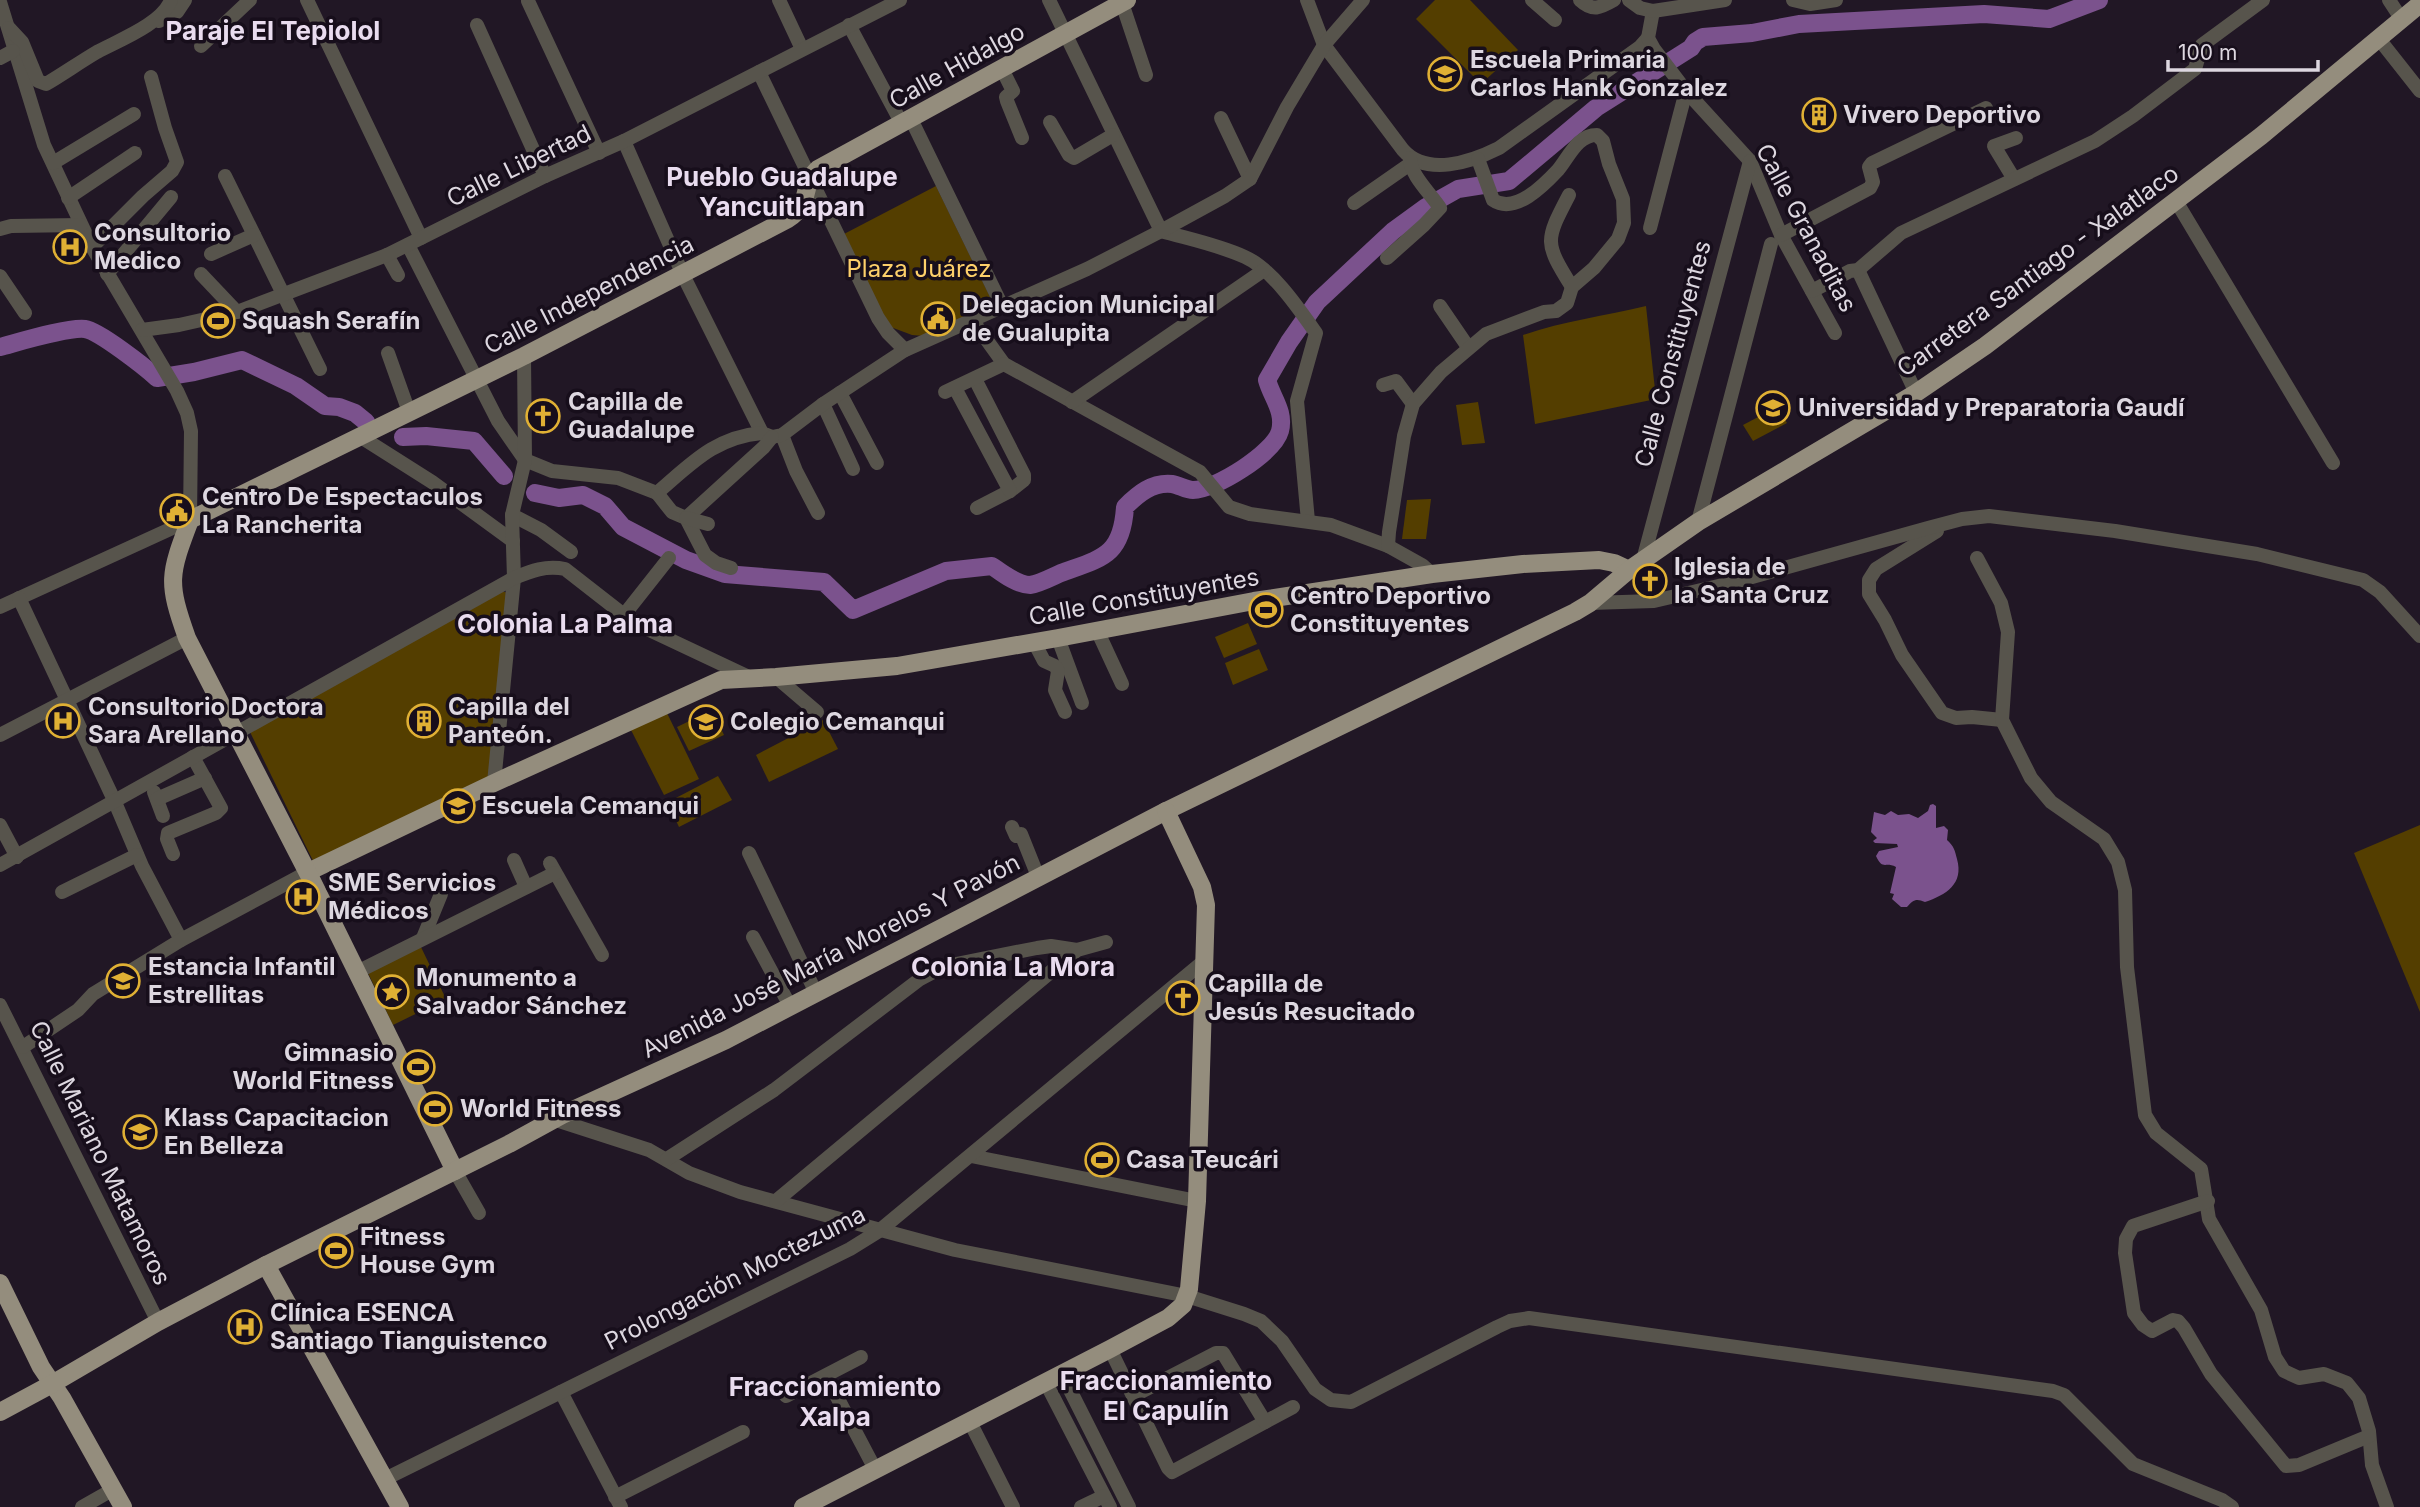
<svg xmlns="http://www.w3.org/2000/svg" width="2420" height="1507" font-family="Inter,sans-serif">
<rect width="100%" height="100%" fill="#211725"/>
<!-- green -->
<g fill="#543e00">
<polygon points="1435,0 1470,0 1518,50 1481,84 1416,19"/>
<polygon points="936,186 994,305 924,336 912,335 888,326 844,234"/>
<path d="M 1646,306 L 1656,399 L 1535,424 L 1523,335 C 1563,321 1605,316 1646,306 Z"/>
<polygon points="1478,402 1485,443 1462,445 1456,405"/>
<polygon points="1777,407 1787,423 1753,441 1743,425"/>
<polygon points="1431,499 1426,539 1402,539 1407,500"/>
<polygon points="500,591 509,593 493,781 317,869 250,732"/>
<polygon points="1248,623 1257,644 1224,658 1215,637"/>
<polygon points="1259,649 1268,670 1233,685 1225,663"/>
<polygon points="712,710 724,735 689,751 677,727"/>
<polygon points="667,713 699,779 664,795 630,728"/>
<polygon points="823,720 838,749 769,782 756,755"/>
<polygon points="718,776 732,800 679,827 669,806 670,801"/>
<polygon points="2420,825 2420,1012 2354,853"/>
<polygon points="420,945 446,999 393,1025 367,971"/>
</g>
<!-- water -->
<path fill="#7b528d" d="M 1933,804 L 1936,806 L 1936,828 L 1944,826 L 1948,830 L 1947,840 C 1954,846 1955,851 1957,859 C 1964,884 1946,895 1925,902 C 1916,898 1913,900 1907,907 L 1901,907 L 1892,899 L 1894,894 L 1890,893 L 1896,867 C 1885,861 1883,871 1876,856 L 1879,851 L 1898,847 L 1897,844 L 1875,843 L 1873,841 L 1877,838 L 1871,832 L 1874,812 L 1885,815 L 1891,811 L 1898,815 L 1909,814 L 1918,818 L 1928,811 L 1930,805 Z"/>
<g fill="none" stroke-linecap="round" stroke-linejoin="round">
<!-- river -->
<g stroke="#7b528d" stroke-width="18">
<path d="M 0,347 C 19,342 68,327 85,329 C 99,331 145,367 157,378 L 194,372 L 242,360 L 296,386 L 325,406 L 339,407 L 355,413 L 366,422"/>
<polyline points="403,437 426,436 474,441 504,476"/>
<path d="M 535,493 L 559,498 L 583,495 L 605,506 L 623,527 L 686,560 L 725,574 L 824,582 L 853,610 L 946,571 L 992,566 C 1002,573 1017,585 1030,585 C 1039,584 1052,577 1061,573 C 1102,558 1122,556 1125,507 C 1138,494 1152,482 1172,484 C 1179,485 1186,490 1193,490 C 1215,490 1274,453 1280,431 C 1285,411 1272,398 1267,380 L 1289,342 L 1317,302 L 1393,231 L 1426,207 L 1458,189 L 1509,181 L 1596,108 L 1691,48 L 1695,42 L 1703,37 L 1752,33 L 1799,24 L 1984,14 L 2049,19 L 2099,0"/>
</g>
<!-- minor -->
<g stroke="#57544c" stroke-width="14">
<polyline points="307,0 421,238"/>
<polyline points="779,0 802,49"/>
<path d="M 1049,0 L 1161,231 C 1189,239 1219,245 1245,257 C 1272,269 1299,309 1316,333 L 1297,401 L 1308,521"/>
<path d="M 1307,0 L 1324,45 L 1403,150 C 1427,177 1471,162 1499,148 L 1640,47 L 1648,38"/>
<polyline points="1532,0 1555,20"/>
<path d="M 1580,0 C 1593,12 1600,8 1614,0"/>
<polyline points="1629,0 1640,8 1653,11 1648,38 1654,49 1686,91 1750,161 1781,235 1835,333"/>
<polyline points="1793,0 1810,4 1836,0"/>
<polyline points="2389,0 2402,20"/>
<polyline points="528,1 599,153"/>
<polyline points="0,2 44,145 92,247 177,391 187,413 191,431 190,520 0,607"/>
<polyline points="1122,3 1146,75"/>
<polyline points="1653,11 1725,0"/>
<polyline points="159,21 177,12 185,0"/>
<polyline points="477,25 545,176"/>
<polyline points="849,25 902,124"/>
<path d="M 9,28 L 22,42 L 38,81 L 46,84 C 63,74 80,62 97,52 C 119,40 162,24 171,0"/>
<polyline points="2379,39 2420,91"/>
<polyline points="201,46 250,0"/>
<polyline points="0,58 13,51"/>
<polyline points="1002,69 1013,91 1006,97 1007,101 1022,138"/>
<polyline points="759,72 878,318 888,333 905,350"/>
<polyline points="1221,118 1250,179"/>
<polyline points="911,119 1003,308"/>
<polyline points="1050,122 1069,155 1074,158 1113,135"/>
<polyline points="624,141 683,275 762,433 772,437"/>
<polyline points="53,163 134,114"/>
<polyline points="225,176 320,369"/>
<polyline points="2014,179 1994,146 2016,138"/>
<path d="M 1569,195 C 1545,241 1544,242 1572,287"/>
<polyline points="68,198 135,153"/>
<polyline points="2176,201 2333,463"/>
<polyline points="1354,203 1410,164"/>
<polyline points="1650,228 1686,91"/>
<polyline points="0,229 11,226 81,225"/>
<polyline points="1781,235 1870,188 1873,182 1869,167 1872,163 1986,108"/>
<polyline points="408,245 498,421 525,460"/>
<polyline points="92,247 143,196 172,171 177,162 165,128 151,77"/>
<polyline points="211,254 254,235"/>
<polyline points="387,255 398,275"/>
<path d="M 1387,258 L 1424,225 L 1440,208 C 1431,194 1410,175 1410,158"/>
<polyline points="1858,270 1916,393"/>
<polyline points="107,274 171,197"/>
<polyline points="201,274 237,312"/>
<polyline points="0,276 25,313"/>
<polyline points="1812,291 1850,271 1858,270 1901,233 2095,141 2133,116 2195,69 2202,45 2263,0"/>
<polyline points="1440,306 1468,347"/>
<polyline points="973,321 1004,364 1200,472 1229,507 1250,514 1331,525 1388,546 1422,565 1432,574"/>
<polyline points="142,330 179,325 237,312 387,255 545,176 624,141 900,0"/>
<polyline points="388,353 409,412"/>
<polyline points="975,379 1024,475 1024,480 1010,491 977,508"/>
<polyline points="1383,385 1396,381 1413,404"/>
<polyline points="955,388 1010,491"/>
<polyline points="945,392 1004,364"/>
<polyline points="840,393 877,463"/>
<polyline points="1072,402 1264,270"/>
<polyline points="823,404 853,469"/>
<polyline points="782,435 796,471 818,513"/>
<polyline points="361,437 432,482 513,541"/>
<polyline points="772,437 782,435 823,404 905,350 1087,269 1161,231 1225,196 1250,179 1287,107 1324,45 1363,0"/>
<polyline points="525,460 552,471 618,478 657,493"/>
<path d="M 657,493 C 691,464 715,437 762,433"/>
<polyline points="657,493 672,512 686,518 705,555 716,563 731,568"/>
<polyline points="512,515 541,530 571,552"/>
<polyline points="686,518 764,447 772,437"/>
<polyline points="686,518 708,524"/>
<polyline points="1698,522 1771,244"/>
<polyline points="1937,531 1876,569 1869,580 1869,594 1885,620 1902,655 1942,713 1956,718 1972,717 2002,720"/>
<path d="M 1388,546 L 1389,532 L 1404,436 L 1413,404 L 1441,372 L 1486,334 L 1544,312 L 1556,311 L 1567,303 L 1572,287 L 1594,268 L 1618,239 L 1624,223 L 1623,199 L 1609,164 L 1603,141 L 1597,135 C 1577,135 1569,157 1558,170 C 1544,185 1515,215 1493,200 L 1478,159"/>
<polyline points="1977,558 2001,603 2008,632 2002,720 2031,778 2051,802 2104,839 2118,862 2125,890 2127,967 2145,1115 2156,1133 2201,1169 2209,1219 2261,1310 2275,1357 2284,1371 2299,1378 2324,1374 2347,1383 2359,1398 2369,1431 2372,1465 2387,1507"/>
<polyline points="1643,560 1750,161"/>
<polyline points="19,598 114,800 142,866 181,940"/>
<polyline points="1590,603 1654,601 1727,584 1928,528 1962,519 1989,516 2115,531 2257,554 2363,580 2380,592 2420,636"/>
<polyline points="624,615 669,558"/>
<polyline points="1097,630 1122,684"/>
<polyline points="1058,638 1082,703"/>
<polyline points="1034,642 1044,661 1055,666 1058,671 1055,690 1065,712"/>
<polyline points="776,677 817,712"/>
<polyline points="0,735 187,638"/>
<polyline points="494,783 514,578 512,515 525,460 524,356"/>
<polyline points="154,792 163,816"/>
<polyline points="157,799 205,778"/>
<polyline points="0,825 17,857"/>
<polyline points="1012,827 1016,836 1021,834 1039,879"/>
<polyline points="749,853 816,993"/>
<polyline points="173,854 167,839 168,833 216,813 221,808 193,757"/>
<polyline points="514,860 526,887"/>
<polyline points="550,863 602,955"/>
<path d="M 0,865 L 514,578 C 531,571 546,565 565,569 L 624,615 L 645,628 L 749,677"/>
<polyline points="62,892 137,855"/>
<polyline points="753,937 790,1006"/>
<polyline points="423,938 441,894"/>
<polyline points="357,972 555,873"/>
<polyline points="0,1005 158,1322"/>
<polyline points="23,1047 78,1010 93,994 181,940 308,872"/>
<polyline points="553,1119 649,1150 689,1173 740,1192 955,1250 1187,1296 1244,1314 1261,1321 1282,1341 1315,1389 1331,1400 1351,1402 1497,1327 1510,1321 1529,1318 2053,1391 2064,1395 2133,1464 2222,1500 2232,1507"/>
<polyline points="971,1156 1197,1201"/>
<polyline points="667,1159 774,1090 920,979 937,970 956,964 1037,948 1051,946 1077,950"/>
<polyline points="455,1171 479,1213"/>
<polyline points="776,1201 1077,950 1106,942"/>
<polyline points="2208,1201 2133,1226 2126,1239 2125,1253 2134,1313 2143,1325 2152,1331 2173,1320 2178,1321 2184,1328 2211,1374 2286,1466 2299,1465 2369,1436"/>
<polyline points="1110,1349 1168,1468 1172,1472 1293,1407"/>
<polyline points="1062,1374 1129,1507"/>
<polyline points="826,1376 875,1469"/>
<polyline points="1046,1383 1110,1507"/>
<polyline points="561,1392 621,1507"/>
<polyline points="786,1396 861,1357"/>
<polyline points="1133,1396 1216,1353 1223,1353 1265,1422"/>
<polyline points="970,1422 1013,1507"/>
<polyline points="385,1479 850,1249 879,1231 1203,962"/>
<polyline points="615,1497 743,1432"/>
<polyline points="82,1507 112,1490"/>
<polyline points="1081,1507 1104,1496"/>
</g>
<!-- major -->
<g stroke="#948d7d" stroke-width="18">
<polyline points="308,872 494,783 721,680 776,677 897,666 1058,638 1254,601 1432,574 1523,564 1599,560 1614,563 1629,570"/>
<path d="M 455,1171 L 312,881 L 187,638 C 167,582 169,575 190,520 L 524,356 L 788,219 C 813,203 800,185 818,169 L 1127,0"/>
<polyline points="266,1265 400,1507"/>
<polyline points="0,1283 41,1367 62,1398 123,1507"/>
<polyline points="0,1412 52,1384 158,1322 266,1265 509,1144 562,1115 726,1040 1166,811 1575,612 1590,603 1629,570 1698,522 1916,393 1985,346 2261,136 2420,4"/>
<polyline points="803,1507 1110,1349 1168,1318 1183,1305 1189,1289 1197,1201 1206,905 1202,887 1166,811"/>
</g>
</g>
<!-- icons -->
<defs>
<symbol id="school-ring" viewBox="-11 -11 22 22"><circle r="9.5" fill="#170e1b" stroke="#e0b034" stroke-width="1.5"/><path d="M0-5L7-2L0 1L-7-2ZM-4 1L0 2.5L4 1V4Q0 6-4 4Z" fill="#e0b034"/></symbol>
<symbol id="building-ring" viewBox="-11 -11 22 22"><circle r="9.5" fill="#170e1b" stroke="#e0b034" stroke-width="1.5"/><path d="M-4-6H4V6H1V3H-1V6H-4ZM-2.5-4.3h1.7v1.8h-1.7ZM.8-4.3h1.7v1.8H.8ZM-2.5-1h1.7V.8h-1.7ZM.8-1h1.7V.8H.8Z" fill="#e0b034"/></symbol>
<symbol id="hospital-ring" viewBox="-11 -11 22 22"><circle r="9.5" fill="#170e1b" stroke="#e0b034" stroke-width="1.5"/><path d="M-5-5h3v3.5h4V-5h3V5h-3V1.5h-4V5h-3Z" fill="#e0b034"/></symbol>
<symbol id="civic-ring" viewBox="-11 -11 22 22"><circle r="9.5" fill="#170e1b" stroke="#e0b034" stroke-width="1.5"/><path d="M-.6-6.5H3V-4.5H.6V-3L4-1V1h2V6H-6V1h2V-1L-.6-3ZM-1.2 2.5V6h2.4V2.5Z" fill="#e0b034"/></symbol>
<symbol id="stadium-ring" viewBox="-11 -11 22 22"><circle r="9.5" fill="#170e1b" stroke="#e0b034" stroke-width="1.5"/><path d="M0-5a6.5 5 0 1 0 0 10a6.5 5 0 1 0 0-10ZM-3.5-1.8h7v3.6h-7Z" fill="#e0b034"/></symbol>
<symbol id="church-ring" viewBox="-11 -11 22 22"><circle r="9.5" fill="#170e1b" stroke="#e0b034" stroke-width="1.5"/><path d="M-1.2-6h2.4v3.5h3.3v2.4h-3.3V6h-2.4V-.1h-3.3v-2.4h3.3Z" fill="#e0b034"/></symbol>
<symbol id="sight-ring" viewBox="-11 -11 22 22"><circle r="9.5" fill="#170e1b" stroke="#e0b034" stroke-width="1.5"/><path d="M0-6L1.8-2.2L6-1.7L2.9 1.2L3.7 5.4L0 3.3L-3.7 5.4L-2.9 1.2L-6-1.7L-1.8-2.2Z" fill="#e0b034"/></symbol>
<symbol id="university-ring" viewBox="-11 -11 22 22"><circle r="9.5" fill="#170e1b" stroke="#e0b034" stroke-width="1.5"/><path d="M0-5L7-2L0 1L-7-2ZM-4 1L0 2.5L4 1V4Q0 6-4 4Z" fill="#e0b034"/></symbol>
</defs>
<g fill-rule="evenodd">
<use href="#school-ring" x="1426" y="55" width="38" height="38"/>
<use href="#building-ring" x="1800" y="96" width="38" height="38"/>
<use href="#hospital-ring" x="51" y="228" width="38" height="38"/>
<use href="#civic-ring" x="919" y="300" width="38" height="38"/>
<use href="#stadium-ring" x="199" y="302" width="38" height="38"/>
<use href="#school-ring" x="1754" y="389" width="38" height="38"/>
<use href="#church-ring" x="524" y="397" width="38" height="38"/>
<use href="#civic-ring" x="158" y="492" width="38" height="38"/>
<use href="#church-ring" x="1631" y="562" width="38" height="38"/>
<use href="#stadium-ring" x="1247" y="591" width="38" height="38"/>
<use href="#hospital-ring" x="44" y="702" width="38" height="38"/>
<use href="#building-ring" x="405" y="702" width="38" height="38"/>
<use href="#school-ring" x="687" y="703" width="38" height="38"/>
<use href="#school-ring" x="439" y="787" width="38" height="38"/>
<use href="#hospital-ring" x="284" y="878" width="38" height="38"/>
<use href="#school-ring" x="104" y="962" width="38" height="38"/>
<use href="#sight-ring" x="373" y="973" width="38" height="38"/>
<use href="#church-ring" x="1164" y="979" width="38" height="38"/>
<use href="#stadium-ring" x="399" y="1048" width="38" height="38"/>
<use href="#stadium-ring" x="416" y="1090" width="38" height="38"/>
<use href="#university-ring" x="121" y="1113" width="38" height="38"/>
<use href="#stadium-ring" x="1083" y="1141" width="38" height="38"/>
<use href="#stadium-ring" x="317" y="1232" width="38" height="38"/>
<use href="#hospital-ring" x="226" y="1308" width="38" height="38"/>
</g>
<g text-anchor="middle" stroke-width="7" stroke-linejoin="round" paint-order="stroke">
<!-- poi labels -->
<g font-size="24" font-weight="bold" fill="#ddd7e0" stroke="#170e1b" text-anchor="start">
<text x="1470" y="68">Escuela Primaria<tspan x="1470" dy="28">Carlos Hank Gonzalez</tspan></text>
<text x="1843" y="123">Vivero Deportivo</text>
<text x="94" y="241">Consultorio<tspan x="94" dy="28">Medico</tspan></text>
<text x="962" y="313">Delegacion Municipal<tspan x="962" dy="28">de Gualupita</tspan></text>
<text x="242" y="329">Squash Serafín</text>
<text x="568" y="410">Capilla de<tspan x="568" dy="28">Guadalupe</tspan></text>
<text x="1798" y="416">Universidad y Preparatoria Gaudí</text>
<text x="202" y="505">Centro De Espectaculos<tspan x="202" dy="28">La Rancherita</tspan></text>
<text x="1674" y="575">Iglesia de<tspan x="1674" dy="28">la Santa Cruz</tspan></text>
<text x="1290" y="604">Centro Deportivo<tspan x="1290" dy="28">Constituyentes</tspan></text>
<text x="88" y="715">Consultorio Doctora<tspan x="88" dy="28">Sara Arellano</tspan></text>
<text x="448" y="715">Capilla del<tspan x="448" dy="28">Panteón.</tspan></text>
<text x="730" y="730">Colegio Cemanqui</text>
<text x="482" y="814">Escuela Cemanqui</text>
<text x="328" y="891">SME Servicios<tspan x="328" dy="28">Médicos</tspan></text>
<text x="148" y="975">Estancia Infantil<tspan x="148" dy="28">Estrellitas</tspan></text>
<text x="416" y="986">Monumento a<tspan x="416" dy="28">Salvador Sánchez</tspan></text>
<text x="1208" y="992">Capilla de<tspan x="1208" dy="28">Jesús Resucitado</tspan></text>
<text x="394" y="1061" text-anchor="end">Gimnasio<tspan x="394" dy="28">World Fitness</tspan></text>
<text x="460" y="1117">World Fitness</text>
<text x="164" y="1126">Klass Capacitacion<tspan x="164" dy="28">En Belleza</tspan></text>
<text x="1126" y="1168">Casa Teucári</text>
<text x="360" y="1245">Fitness<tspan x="360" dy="28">House Gym</tspan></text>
<text x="270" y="1321">Clínica ESENCA<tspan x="270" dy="28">Santiago Tianguistenco</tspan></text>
</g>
<!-- street labels -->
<g font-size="24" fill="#ddd7e0" stroke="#170e1b">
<text transform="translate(957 66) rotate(-29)" y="8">Calle Hidalgo</text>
<text transform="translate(519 166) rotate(-26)" y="8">Calle Libertad</text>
<text transform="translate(1806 228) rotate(62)" y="8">Calle Granaditas</text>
<text transform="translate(2038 271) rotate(-36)" y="8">Carretera Santiago - Xalatlaco</text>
<text transform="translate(589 295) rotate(-27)" y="8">Calle Independencia</text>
<text transform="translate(1673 354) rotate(-75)" y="8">Calle Constituyentes</text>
<text transform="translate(1144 597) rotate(-10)" y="8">Calle Constituyentes</text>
<text transform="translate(831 956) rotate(-27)" y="8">Avenida José María Morelos Y Pavón</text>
<text transform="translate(100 1153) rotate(64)" y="8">Calle Mariano Matamoros</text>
<text transform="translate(735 1278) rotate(-27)" y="8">Prolongación Moctezuma</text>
</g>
<!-- park labels -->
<g font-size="24" fill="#fdd06a" stroke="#170e1b">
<text x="919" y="277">Plaza Juárez</text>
</g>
<!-- neighbourhood labels -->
<g font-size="26" font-weight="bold" fill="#e9dcef" stroke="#170e1b">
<text x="273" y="40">Paraje El Tepiolol</text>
<text x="782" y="186">Pueblo Guadalupe<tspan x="782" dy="30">Yancuitlapan</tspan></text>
<text x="565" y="633">Colonia La Palma</text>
<text x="1013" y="976">Colonia La Mora</text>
<text x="1166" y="1390">Fraccionamiento<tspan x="1166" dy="30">El Capulín</tspan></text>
<text x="835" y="1396">Fraccionamiento<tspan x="835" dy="30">Xalpa</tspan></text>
</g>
</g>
<!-- scale -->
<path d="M2168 60v10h150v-10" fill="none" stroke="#ddd7e0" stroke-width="3.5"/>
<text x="2178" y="60" font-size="21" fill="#ddd7e0" stroke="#170e1b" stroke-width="5" paint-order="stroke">100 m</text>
</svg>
